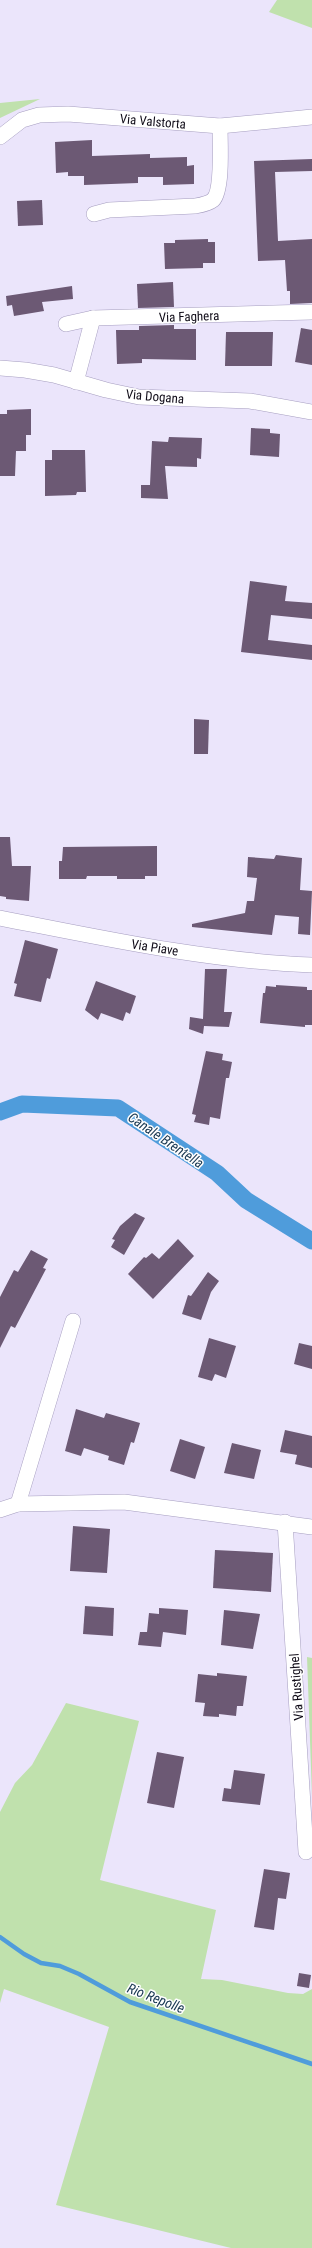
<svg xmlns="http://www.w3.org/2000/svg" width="312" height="2248" font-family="'Roboto Condensed',sans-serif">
<rect width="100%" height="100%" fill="#ebe5fb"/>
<!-- green -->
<g fill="#c0e1ad">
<polygon points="277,0 312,0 312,28 269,12"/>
<polygon points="40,99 0,118 0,103"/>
<polygon points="307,1657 312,1658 312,1798 312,1796"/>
<polygon points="66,1703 139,1721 100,1880 216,1910 201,1979 222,1980 288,1993 303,1994 312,1989 312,2248 231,2248 56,2205 109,2027 4,1989 0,2003 0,1812 15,1783 32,1765"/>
</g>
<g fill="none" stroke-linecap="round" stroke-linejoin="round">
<!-- stream -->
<polyline stroke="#4f9cdb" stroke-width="4.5" points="0,1937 24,1954 41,1963 60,1966 79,1974 130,2002 312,2064"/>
<!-- canal -->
<polyline stroke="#4f9cdb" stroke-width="17" points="0,1112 22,1104 118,1108 217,1173 246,1200 312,1241"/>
</g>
<!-- building -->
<g fill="#6c5974">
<polygon points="92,140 92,156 150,154 150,158 187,157 187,166 194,165 194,184 163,185 163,177 138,177 138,183 84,185 84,176 68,176 68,172 56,173 55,142"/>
<polygon points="312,159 312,171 275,172 278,241 312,239 312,303 290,304 290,291 287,291 285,260 258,261 254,161"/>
<polygon points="42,200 43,225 18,226 17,201"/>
<polygon points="208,239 208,242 215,242 215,263 203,263 203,268 165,269 164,243 175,243 175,240"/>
<polygon points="173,282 174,307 138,308 137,284"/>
<polygon points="72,286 73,299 42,302 44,311 14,316 12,305 7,306 6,296"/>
<polygon points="174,325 174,329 196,329 196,360 142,359 142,363 117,364 116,330 139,330 139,326"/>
<polygon points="301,328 312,330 312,365 295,362"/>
<polygon points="226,332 273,332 272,366 225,366"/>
<polygon points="31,409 31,435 26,435 26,451 16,451 15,476 0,476 0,414 7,414 7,410"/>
<polygon points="251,428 270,429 270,433 280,434 279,457 250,455"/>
<polygon points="169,437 202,438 201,459 197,458 197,467 165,466 168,499 141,498 141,485 150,485 152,441 168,442"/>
<polygon points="52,450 85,450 86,492 77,492 76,495 45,496 45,460 52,460"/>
<polygon points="250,581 287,586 285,601 312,603 312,619 271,615 268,640 312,645 312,660 241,652"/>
<polygon points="194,719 209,720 208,754 194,754"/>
<polygon points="0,837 10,837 12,866 31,866 29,901 6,899 6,897 0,896"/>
<polygon points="157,846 157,876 145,876 145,879 117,879 117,876 87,876 86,879 59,879 59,861 62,861 63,847"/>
<polygon points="276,855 302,858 300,890 312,891 310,935 298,934 299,917 275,915 272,935 192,927 192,924 245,913 247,901 254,901 257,878 247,877 248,857 274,859"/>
<polygon points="25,940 58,949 50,979 47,978 41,1002 14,996 17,984 14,983"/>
<polygon points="205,969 227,969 224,1012 232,1012 229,1027 204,1026 203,1034 189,1029 190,1017 203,1019"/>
<polygon points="96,981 136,996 130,1014 126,1012 123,1021 101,1013 98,1020 85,1010"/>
<polygon points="276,985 307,987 307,990 312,990 312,1025 305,1025 305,1027 260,1023 263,993 265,993 266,986 276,987"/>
<polygon points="206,1051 223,1054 222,1060 232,1062 229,1078 226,1078 220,1119 210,1117 209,1125 194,1122 196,1115 192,1114"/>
<polygon points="135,1213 145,1218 124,1255 111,1247 115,1240 112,1239 120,1226"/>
<polygon points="178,1239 194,1256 153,1299 128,1274 144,1257 146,1258 152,1253 159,1259"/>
<polygon points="31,1250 48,1259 43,1268 46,1269 15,1328 11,1326 0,1348 0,1297 14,1270 18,1272"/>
<polygon points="208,1272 219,1281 211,1292 201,1320 182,1314 188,1295 191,1296"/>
<polygon points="209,1338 236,1346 226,1378 215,1374 212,1381 198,1377"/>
<polygon points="299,1343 312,1346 312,1369 294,1364"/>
<polygon points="76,1409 104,1418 106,1413 140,1423 134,1443 131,1442 124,1465 108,1460 109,1456 84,1448 81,1456 65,1451"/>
<polygon points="285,1430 312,1436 312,1468 295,1464 297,1455 280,1452"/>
<polygon points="180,1439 205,1447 195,1479 170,1471"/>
<polygon points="232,1443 261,1450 254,1479 224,1473"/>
<polygon points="73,1526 110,1529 107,1573 70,1571"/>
<polygon points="215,1550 273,1553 271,1592 213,1588"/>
<polygon points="85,1606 114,1608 113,1636 83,1634"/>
<polygon points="159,1608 188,1610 186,1635 163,1632 161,1647 138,1645 140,1632 147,1632 149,1613 159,1614"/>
<polygon points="224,1610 260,1614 253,1649 221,1645"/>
<polygon points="217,1673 247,1676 243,1706 237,1706 236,1716 219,1714 219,1717 203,1716 205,1703 195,1702 198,1674 217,1676"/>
<polygon points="157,1752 184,1757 174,1808 147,1803"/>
<polygon points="234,1770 265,1774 260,1805 222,1801 224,1788 231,1789"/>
<polygon points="264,1869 290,1873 286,1899 278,1898 274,1930 254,1927"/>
<polygon points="299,1973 311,1975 309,1988 297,1986"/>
</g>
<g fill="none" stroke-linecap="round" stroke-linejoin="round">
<defs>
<g id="minor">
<polyline points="0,137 22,120 39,115 68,114 220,126 312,117"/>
<path d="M 94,214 L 109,210 L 195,206 C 201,205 208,204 213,200 C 223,190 220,142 220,126"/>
<polyline points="66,324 93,318 312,312"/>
<polyline points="0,368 25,370 54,375 106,390 139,397 250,401 312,412"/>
<polyline points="76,382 93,318"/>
<path d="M 0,918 C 103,938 207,961 312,965"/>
<polyline points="18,1504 73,1321"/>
<polyline points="0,1510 18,1504 124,1502 312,1527"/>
<polyline points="285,1522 306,1852"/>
</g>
</defs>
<!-- minor casing -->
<use href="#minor" stroke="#a69ec0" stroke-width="16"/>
<!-- minor -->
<use href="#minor" stroke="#fff" stroke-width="15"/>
</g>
<g text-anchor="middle" stroke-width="3" stroke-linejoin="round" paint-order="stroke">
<!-- street labels -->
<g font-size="13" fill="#100c18" stroke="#fff">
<text transform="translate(153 121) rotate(5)" y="5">Via Valstorta</text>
<text transform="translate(189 316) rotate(-2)" y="5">Via Faghera</text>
<text transform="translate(155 396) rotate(5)" y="5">Via Dogana</text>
<text transform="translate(155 947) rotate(9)" y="5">Via Piave</text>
<text transform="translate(296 1687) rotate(-94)" y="5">Via Rustighel</text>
</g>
<!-- water labels -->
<g font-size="14" font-style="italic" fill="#15354f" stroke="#fff">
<text transform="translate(166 1140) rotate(34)" y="5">Canale Brentella</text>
<text transform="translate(156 1998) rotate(21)" y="5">Rio Repolle</text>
</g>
</g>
</svg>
